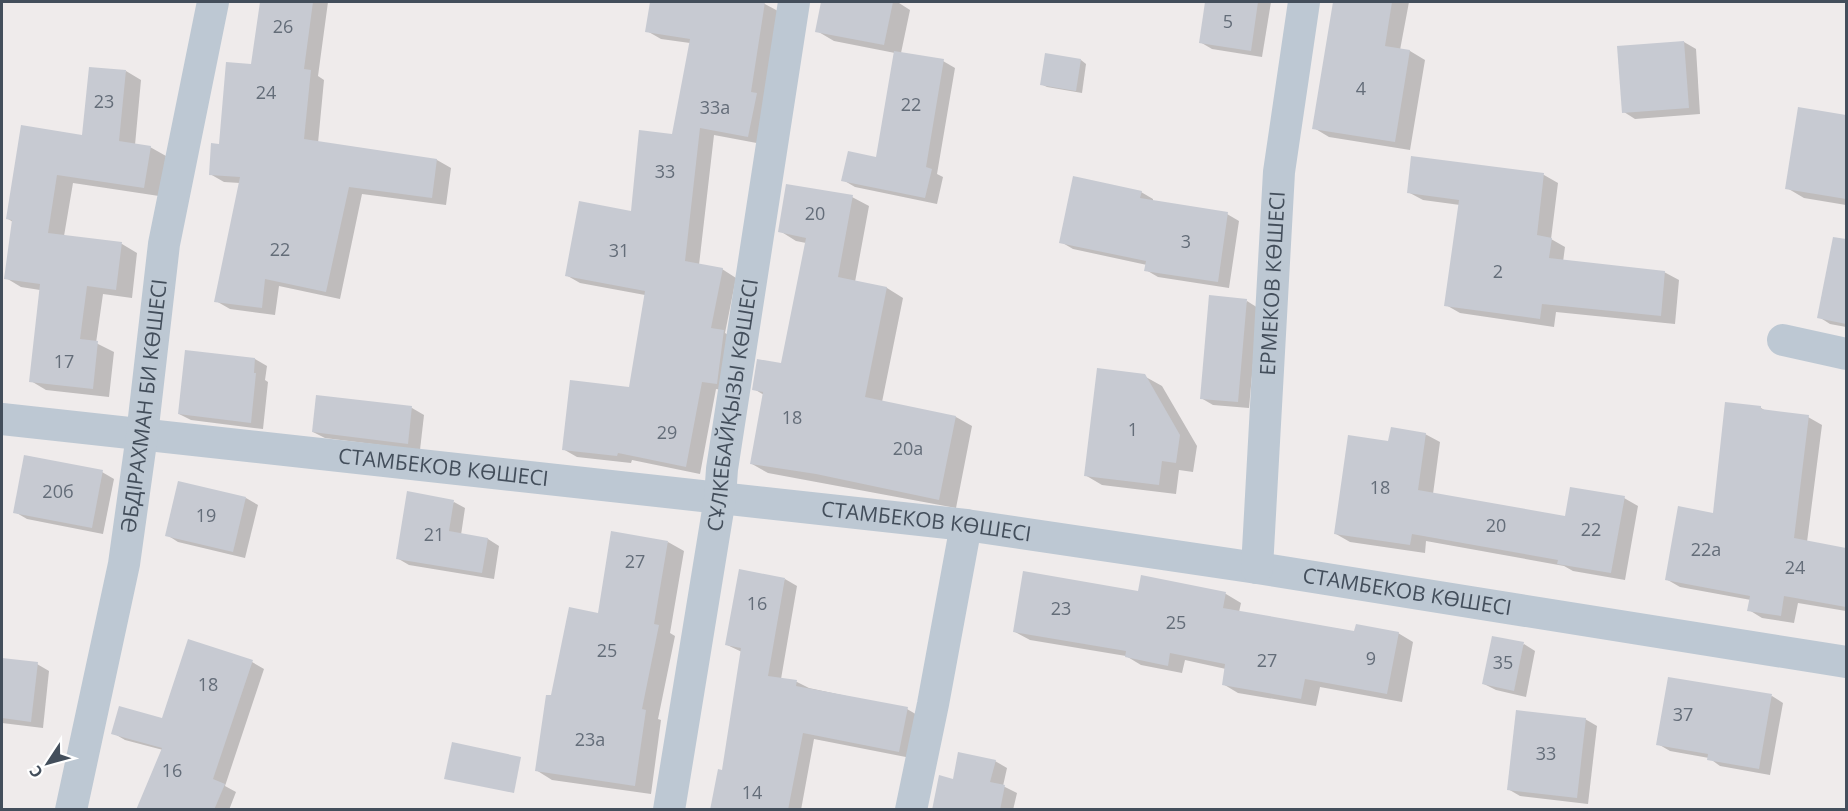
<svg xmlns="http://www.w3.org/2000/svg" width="1848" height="811" font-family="'Open Sans',sans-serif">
<rect width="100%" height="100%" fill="#efebeb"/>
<!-- shadow -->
<g fill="#0003">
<polygon points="261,2 328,2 318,76 324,80 318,143 437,160 451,168 446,205 362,194 340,299 279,286 275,315 230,309 216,301 240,183 224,182 210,174 252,66"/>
<polygon points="651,2 761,2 778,11 762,144 714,135 699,265 722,269 736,278 725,333 737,340 731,391 716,389 700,474 632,460 631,463 577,457 563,449 630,389 645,295 580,283 566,275 632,213 673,136 690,43 661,39 647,31"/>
<polygon points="823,2 900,2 899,3 910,10 901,53 943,61 955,68 937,174 943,177 937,204 855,187 843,180 877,159 895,53 834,41 817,31"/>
<polygon points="1207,2 1271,2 1262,57 1212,49 1200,42"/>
<polygon points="1338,2 1409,2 1400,50 1410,51 1425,60 1410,150 1329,137 1314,128"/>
<polygon points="1684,42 1696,49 1700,114 1635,119 1624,112"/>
<polygon points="1081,60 1086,64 1082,93 1047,87 1041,84"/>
<polygon points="126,71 141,80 135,145 150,147 166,156 159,196 73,183 64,236 122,244 137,253 132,298 103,294 96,343 114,352 109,397 46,390 31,381 40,290 21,287 6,278 13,222 8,219 84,137"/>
<polygon points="1799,109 1846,116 1846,205 1804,198 1787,188"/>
<polygon points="1413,157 1544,175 1558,183 1551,239 1565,247 1563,262 1664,272 1679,280 1675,324 1556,312 1554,327 1460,313 1446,305 1460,205 1423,200 1408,192"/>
<polygon points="1141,192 1153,199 1153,202 1227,214 1239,221 1229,288 1158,277 1146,270 1147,265 1073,249 1061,242"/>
<polygon points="852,197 869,206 855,282 887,288 903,298 882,402 956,417 972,426 956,508 768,473 752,464 764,395 754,389 783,365 806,243 796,241 780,231"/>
<polygon points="1830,258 1846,261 1846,327 1830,324 1819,317"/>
<polygon points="1247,301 1258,308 1249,408 1213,405 1201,398"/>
<polygon points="186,352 255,359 267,366 265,380 268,382 263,429 191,420 179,414"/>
<polygon points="1144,376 1162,386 1197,446 1193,472 1179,470 1176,494 1102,485 1085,475"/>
<polygon points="412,408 424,415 420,450 325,438 313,432"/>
<polygon points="1761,408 1766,411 1808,417 1822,425 1807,542 1846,549 1846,611 1798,603 1794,623 1762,618 1749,610 1751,600 1680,587 1666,579 1714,514"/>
<polygon points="1425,434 1440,442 1433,494 1566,518 1624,498 1638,506 1625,580 1573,571 1564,566 1426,541 1425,553 1350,542 1336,534 1390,442"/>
<polygon points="102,472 114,479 103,534 27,519 15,512"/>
<polygon points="246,498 258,505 245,558 178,542 167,535"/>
<polygon points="454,502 465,508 461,535 488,539 499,546 494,579 409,565 397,558"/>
<polygon points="668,542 684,551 670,633 675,636 658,719 661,720 651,794 552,780 536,770 552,697 599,614"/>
<polygon points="1142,577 1226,594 1241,603 1239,612 1356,632 1398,633 1413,642 1402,702 1320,687 1316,706 1238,693 1223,684 1226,669 1185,660 1182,673 1141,665 1126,656 1030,640 1015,632 1139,593"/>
<polygon points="785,579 797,586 781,679 797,682 809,688 907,709 919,716 911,758 814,739 801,810 711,810 723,772 742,652 727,645"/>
<polygon points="1524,644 1535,651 1526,697 1496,690 1484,684"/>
<polygon points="2,659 37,664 49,671 43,728 2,723"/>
<polygon points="252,662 264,669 225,786 236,792 229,810 138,810 163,750 125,740 113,733 163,719"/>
<polygon points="1772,696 1783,703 1770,775 1720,766 1709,758 1670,751 1658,744"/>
<polygon points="1585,719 1597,726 1588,804 1520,796 1508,789"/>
<polygon points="995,761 1007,768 1003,786 1017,793 1013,810 933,810 954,780"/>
</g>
<!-- building -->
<g fill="#c7cad2">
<polygon points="260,2 313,2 304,69 311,70 304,139 437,159 432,198 349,187 326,292 265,279 262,308 214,302 240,177 209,175 211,143 219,144 226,62 251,64"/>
<polygon points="650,2 765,2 751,92 757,93 748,137 700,128 685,261 723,268 711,328 724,330 717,384 702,382 686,467 618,453 617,456 562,450 570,380 629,387 645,291 565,276 579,201 631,211 639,130 672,134 690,39 645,32"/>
<polygon points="821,2 893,2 884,45 815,32"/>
<polygon points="1205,2 1258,2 1251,51 1199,43"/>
<polygon points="1333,2 1392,2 1385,46 1410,50 1395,142 1312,129"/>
<polygon points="1684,41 1689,108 1622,113 1617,46"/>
<polygon points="894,51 944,59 926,167 932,169 925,198 841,181 848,151 876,157"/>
<polygon points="1045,53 1081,59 1076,91 1040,85"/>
<polygon points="89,67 126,70 119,141 151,146 144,188 57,175 48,233 122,242 116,290 87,286 80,339 98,341 93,389 29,382 40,284 4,279 12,220 6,219 21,125 82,135"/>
<polygon points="1798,107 1846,115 1846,199 1785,189"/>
<polygon points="1411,156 1544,173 1537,235 1552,238 1549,258 1665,271 1661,316 1542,304 1540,319 1444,306 1459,200 1407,193"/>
<polygon points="1073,176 1142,191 1140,198 1228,212 1218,282 1144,271 1146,261 1059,243"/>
<polygon points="786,184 853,195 838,277 887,287 865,397 956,416 939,500 816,474 750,464 763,392 752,390 757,359 781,363 806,238 778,232"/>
<polygon points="1833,237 1846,239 1846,324 1817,318"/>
<polygon points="1209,295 1247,299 1238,402 1200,399"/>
<polygon points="185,350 255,358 254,373 256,373 251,423 178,414"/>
<polygon points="1097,368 1145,374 1180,435 1176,463 1162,461 1159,485 1084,476"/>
<polygon points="316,395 412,406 408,444 312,432"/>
<polygon points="1725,402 1761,406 1761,409 1809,415 1794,538 1846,548 1846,607 1784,596 1781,616 1747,611 1750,596 1665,580 1678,506 1713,513"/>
<polygon points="1391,427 1426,433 1418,490 1565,516 1570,487 1625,496 1611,573 1557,564 1558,560 1412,534 1410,545 1334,534 1348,435 1388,441"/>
<polygon points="24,455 103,470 92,528 13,513"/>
<polygon points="178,481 246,497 233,552 165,536"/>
<polygon points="407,491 454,500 449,531 488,538 482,573 396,559"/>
<polygon points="611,531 668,541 654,624 659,625 642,709 646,710 635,786 535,771 546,695 551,695 569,607 598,613"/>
<polygon points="739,569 785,578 768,676 797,680 796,686 908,707 899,752 803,733 788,810 710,810 718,769 722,770 741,648 725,645"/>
<polygon points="1023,571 1138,591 1141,575 1226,592 1223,608 1354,631 1356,624 1399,632 1387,694 1305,679 1301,699 1222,685 1225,664 1170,653 1168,666 1125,657 1126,651 1013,632"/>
<polygon points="1492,636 1524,642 1514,691 1482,684"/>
<polygon points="188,639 253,660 213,779 225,784 214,810 136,810 162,748 111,734 119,706 162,718"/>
<polygon points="2,658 38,662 31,722 2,718"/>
<polygon points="1668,677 1772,694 1759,769 1707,760 1708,754 1656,745"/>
<polygon points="1516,710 1586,718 1577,798 1507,790"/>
<polygon points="452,742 521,757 514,793 444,779"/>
<polygon points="958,752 996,760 990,782 1005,785 1000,810 932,810 939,775 953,779"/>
</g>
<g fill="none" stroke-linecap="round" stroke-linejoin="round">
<!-- minor -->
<g stroke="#bdc8d3" stroke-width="32">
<polyline points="1783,340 1846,354"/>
<path id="s1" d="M 2,419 L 966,525 L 1257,568 L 1846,662"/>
<path id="s2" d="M 1257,568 L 1279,172 L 1304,2"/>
<path id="s3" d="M 71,810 L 124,564 L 142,435 L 164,244 L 213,2"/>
<path id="s4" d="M 669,810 L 720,498 L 722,469 L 794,2"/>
<polyline points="911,810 933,704 966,525"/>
</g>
</g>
<g text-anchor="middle" stroke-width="6" stroke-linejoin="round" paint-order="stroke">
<!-- number labels -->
<g font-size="18" fill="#646d79">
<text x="1228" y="28">5</text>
<text x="283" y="33">26</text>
<text x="1361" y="95">4</text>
<text x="266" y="99">24</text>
<text x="104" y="108">23</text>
<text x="911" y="111">22</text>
<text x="715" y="114">33а</text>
<text x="665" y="178">33</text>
<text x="815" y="220">20</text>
<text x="1186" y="248">3</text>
<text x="280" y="256">22</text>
<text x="619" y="257">31</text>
<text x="1498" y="278">2</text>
<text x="64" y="368">17</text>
<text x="792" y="424">18</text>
<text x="1133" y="436">1</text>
<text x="667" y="439">29</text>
<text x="908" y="455">20а</text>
<text x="1380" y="494">18</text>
<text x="58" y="498">20б</text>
<text x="206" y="522">19</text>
<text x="1496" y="532">20</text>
<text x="1591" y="536">22</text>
<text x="434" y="541">21</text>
<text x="1706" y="556">22а</text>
<text x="635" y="568">27</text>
<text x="1795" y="574">24</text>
<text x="757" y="610">16</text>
<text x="1061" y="615">23</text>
<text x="1176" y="629">25</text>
<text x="607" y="657">25</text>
<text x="1371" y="665">9</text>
<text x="1267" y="667">27</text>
<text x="1503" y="669">35</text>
<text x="208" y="691">18</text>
<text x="1683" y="721">37</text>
<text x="590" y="746">23а</text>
<text x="1546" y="760">33</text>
<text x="172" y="777">16</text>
<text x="752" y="799">14</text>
</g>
<!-- street labels -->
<g font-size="21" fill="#434e5b" stroke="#fff">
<text dy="7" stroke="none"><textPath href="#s2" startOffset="285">ЕРМЕКОВ КӨШЕСІ</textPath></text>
<text dy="7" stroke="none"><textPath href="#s3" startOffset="411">ӘБДІРАХМАН БИ КӨШЕСІ</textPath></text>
<text dy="7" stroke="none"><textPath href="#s4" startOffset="410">СҰЛКЕБАЙҚЫЗЫ КӨШЕСІ</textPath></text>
<text dy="7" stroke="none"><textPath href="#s1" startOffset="444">СТАМБЕКОВ КӨШЕСІ</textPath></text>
<text dy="7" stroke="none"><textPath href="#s1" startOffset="930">СТАМБЕКОВ КӨШЕСІ</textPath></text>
<text dy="7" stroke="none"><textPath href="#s1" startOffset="1416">СТАМБЕКОВ КӨШЕСІ</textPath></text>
</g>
</g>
<!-- border -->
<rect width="1848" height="811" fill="none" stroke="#434e5b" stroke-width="6"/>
<!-- north arrow -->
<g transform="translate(48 763) rotate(234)" stroke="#ffffff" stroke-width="4.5" paint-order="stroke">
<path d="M0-4.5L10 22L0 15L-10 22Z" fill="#434e5b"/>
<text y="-9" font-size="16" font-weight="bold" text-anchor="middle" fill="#434e5b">С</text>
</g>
</svg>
